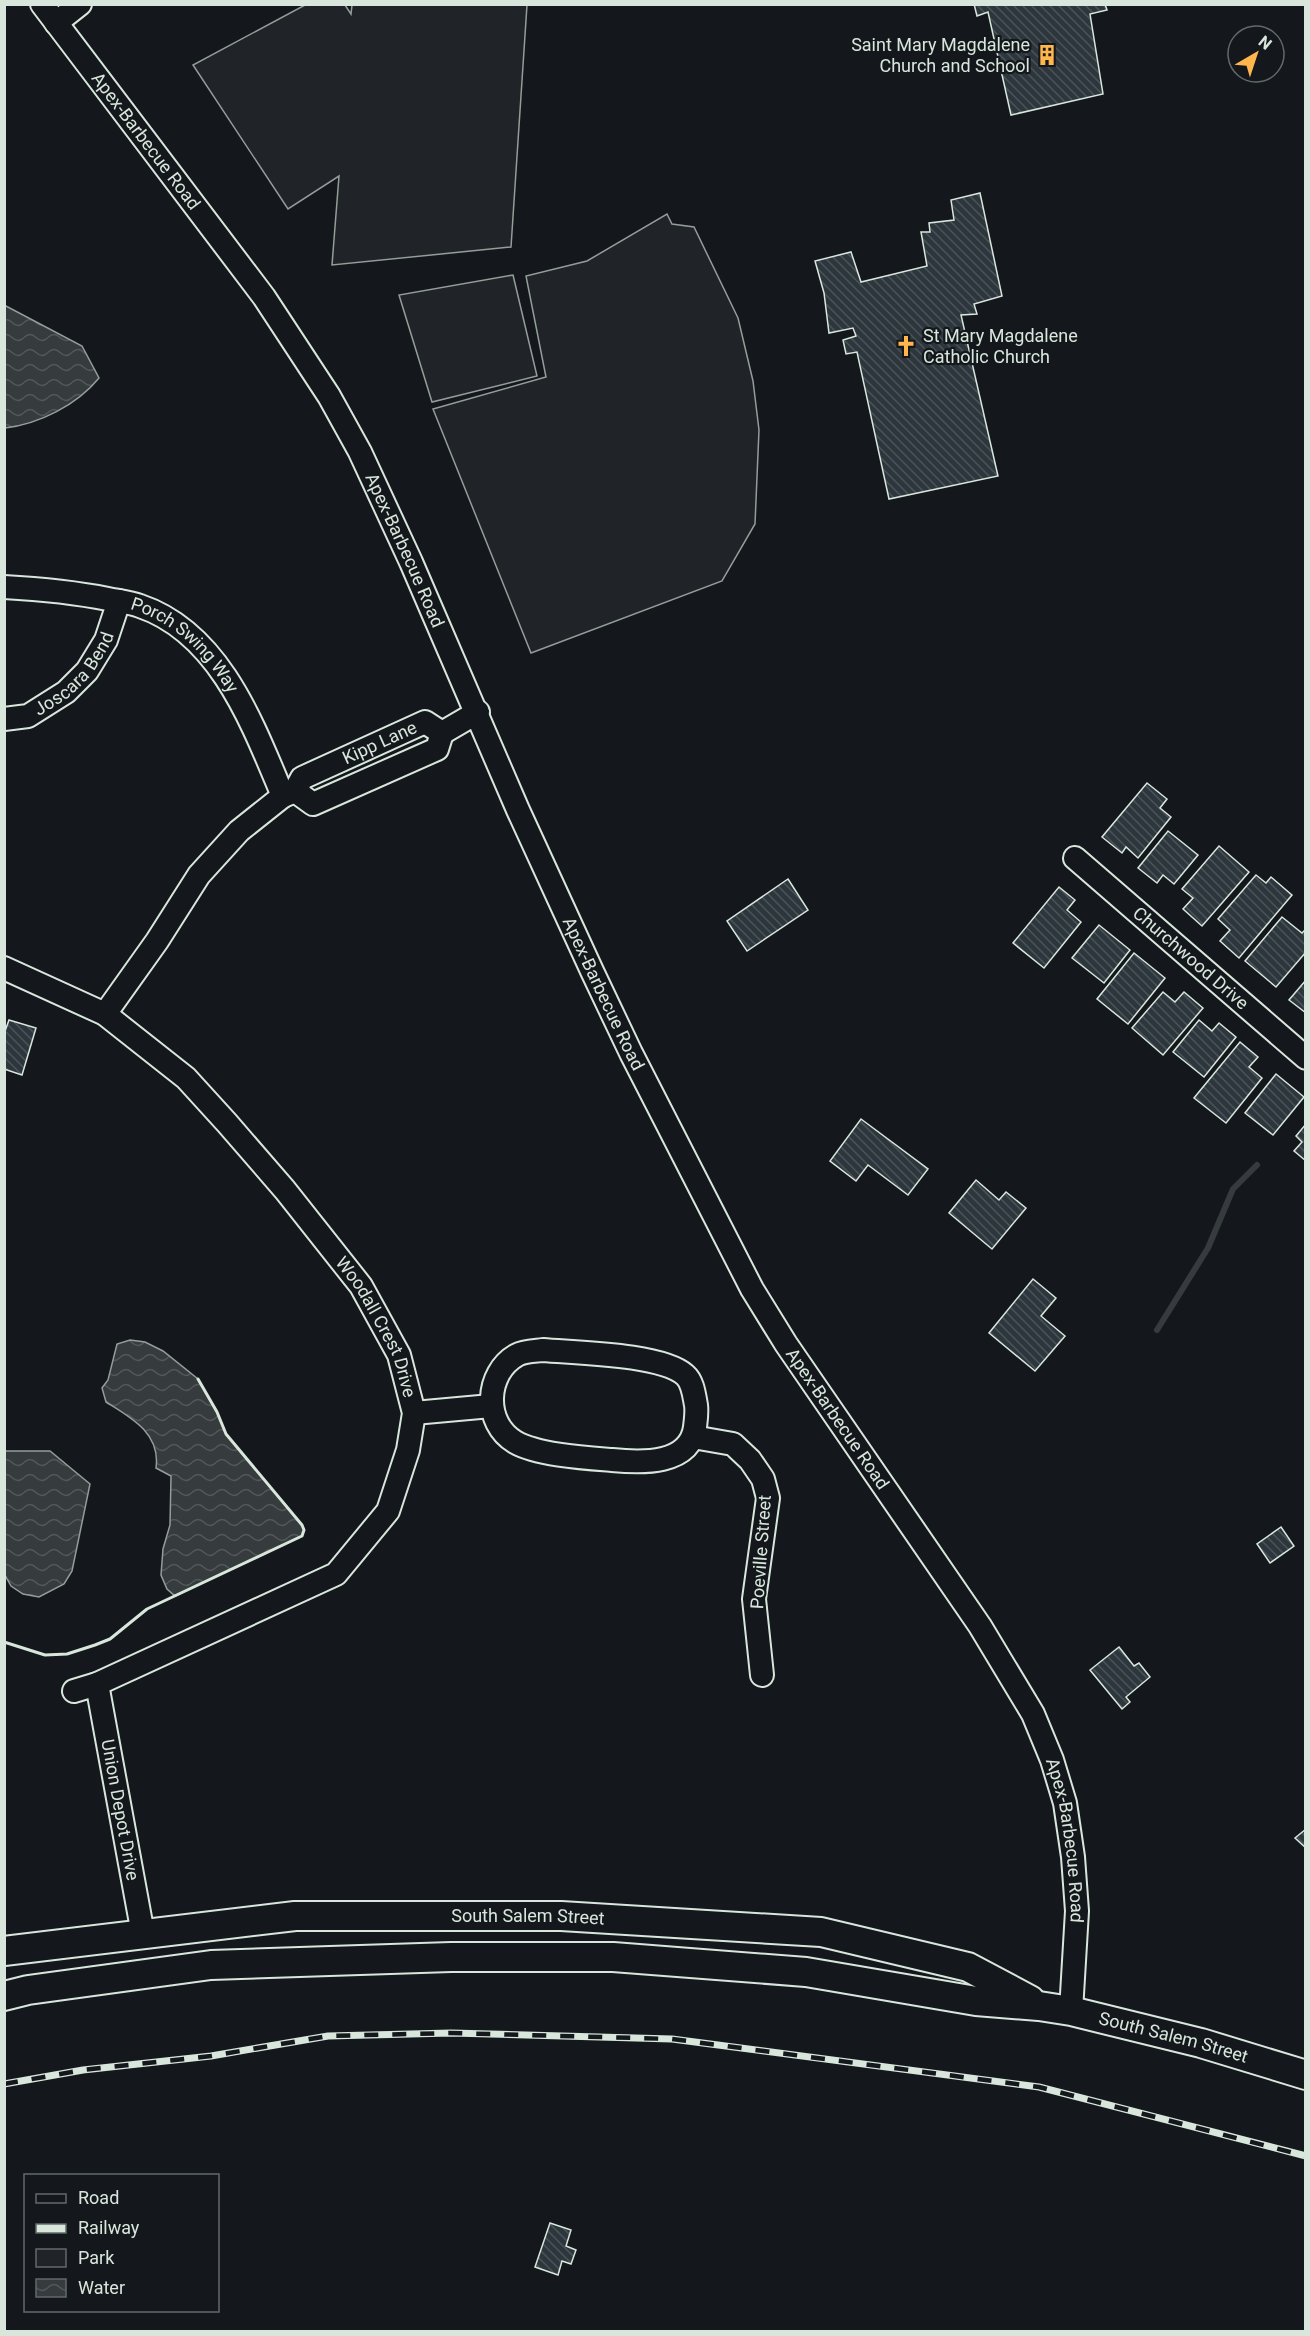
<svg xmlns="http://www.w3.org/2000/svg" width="1310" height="2336" font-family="Roboto,sans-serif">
<defs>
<pattern id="water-waves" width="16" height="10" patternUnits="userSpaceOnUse" patternTransform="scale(1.5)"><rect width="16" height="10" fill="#363b3e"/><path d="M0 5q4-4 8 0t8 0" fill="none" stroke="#525759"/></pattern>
<pattern id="building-back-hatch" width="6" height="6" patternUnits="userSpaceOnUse" patternTransform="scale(1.5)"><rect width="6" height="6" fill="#2c363c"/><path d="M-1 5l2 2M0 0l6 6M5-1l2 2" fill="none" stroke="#4a5358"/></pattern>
</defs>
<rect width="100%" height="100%" fill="#14181c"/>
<!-- park -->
<g fill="#202428" stroke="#939e99" stroke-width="1.5">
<polygon points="305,5 345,5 351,14 352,5 527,5 511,247 332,265 339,176 288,209 193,65"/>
<polygon points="667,214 672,224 694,227 738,318 753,381 759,430 755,524 722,581 531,653 433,409 546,377 526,276 587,261"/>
<polygon points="513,275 537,376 432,402 399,295"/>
</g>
<!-- water -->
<g fill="url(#water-waves)" stroke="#939e99" stroke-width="1.5">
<path d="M 4,305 L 82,346 L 99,378 C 77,405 39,424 5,428 Z"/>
<path d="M 130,1340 L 145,1342 L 163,1351 L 198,1379 L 217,1412 L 226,1434 L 302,1525 L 304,1530 L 302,1536 L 175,1596 L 167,1589 L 161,1575 L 163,1549 L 170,1525 L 171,1476 L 156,1468 C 161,1433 130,1417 106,1402 L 102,1388 L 108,1380 L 117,1344 Z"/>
<polygon points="5,1451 50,1451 90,1484 72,1571 64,1584 39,1597 23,1594 11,1586 5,1575"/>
</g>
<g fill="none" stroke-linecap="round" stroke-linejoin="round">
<!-- stream -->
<polyline stroke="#363b3e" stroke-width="6" points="1157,1330 1208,1248 1233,1189 1257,1165"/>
</g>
<!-- building -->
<g fill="url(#building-back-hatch)" stroke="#d8e6dc" stroke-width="1.5">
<polygon points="974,4 1105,4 1107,10 1090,14 1103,94 1011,115 988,12 977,16"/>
<polygon points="980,193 1002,296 974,304 977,314 961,315 998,476 889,499 857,352 846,354 843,340 856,336 853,328 829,333 824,293 815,261 851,252 861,282 927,266 921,232 930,232 929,223 954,220 951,200"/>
<polygon points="1147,783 1167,799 1160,808 1171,817 1138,858 1126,847 1122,853 1102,837"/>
<polygon points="1168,831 1198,855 1174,884 1163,875 1157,883 1138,868"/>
<polygon points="1219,846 1249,872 1202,926 1183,909 1193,898 1182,889"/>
<polygon points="1256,875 1266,883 1271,877 1292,895 1239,958 1220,941 1230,930 1218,919"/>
<polygon points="788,879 808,910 747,951 727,921"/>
<polygon points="1059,887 1075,900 1067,910 1081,922 1044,968 1013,943"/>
<polygon points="1282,917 1302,933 1306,929 1306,952 1276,987 1245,961"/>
<polygon points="1099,925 1130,950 1104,983 1072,958"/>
<polygon points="1134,953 1165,978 1128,1024 1097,999"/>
<polygon points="1306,980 1306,1013 1289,1000"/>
<polygon points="1163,992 1175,1002 1184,992 1203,1008 1163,1055 1132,1028"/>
<polygon points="9,1020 36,1028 22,1075 4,1069 4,1034"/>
<polygon points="1199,1020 1212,1031 1219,1023 1236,1037 1204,1077 1173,1052"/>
<polygon points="1240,1042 1258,1057 1249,1067 1262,1078 1226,1123 1194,1098"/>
<polygon points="1276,1074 1304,1097 1273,1135 1245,1113"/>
<polygon points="861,1119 928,1169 908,1195 868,1165 856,1181 830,1161"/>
<polygon points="1306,1124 1306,1161 1294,1151 1302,1142 1296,1136"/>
<polygon points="976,1180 999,1200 1006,1192 1026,1208 992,1249 949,1213"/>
<polygon points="1033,1279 1056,1298 1041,1316 1065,1336 1035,1371 989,1333"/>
<polygon points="1281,1527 1294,1546 1270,1563 1257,1544"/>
<polygon points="1119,1647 1134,1666 1139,1663 1150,1677 1126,1697 1130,1702 1122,1709 1090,1670"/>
<polygon points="1306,1829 1306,1848 1295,1838"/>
<polygon points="550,2223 571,2230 566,2246 576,2250 571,2264 562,2261 558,2275 535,2267"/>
</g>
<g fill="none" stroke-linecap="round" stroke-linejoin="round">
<defs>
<g id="minor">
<path id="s1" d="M 42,4 L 264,297 L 329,396 L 360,452 L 411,562 L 518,810 L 592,971 L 631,1053 L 752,1289 L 786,1344 L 980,1626 L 1033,1714 L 1052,1760 L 1065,1803 L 1073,1857 L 1077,1911 L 1071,2011"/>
<polyline points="56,23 80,4"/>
<path id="s2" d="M 4,587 C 40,589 73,592 108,599 C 118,601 130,602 140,606 C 220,633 253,725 283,796 L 295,791"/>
<path id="s3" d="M 4,719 L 28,716 L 66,692 L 87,671 L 106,640 L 119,601"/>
<polyline points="442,733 478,712"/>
<polyline points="295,791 313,804 437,749 442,733"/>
<path id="s4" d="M 295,791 L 302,778 L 425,722 L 442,733"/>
<path id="s5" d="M 1075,858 L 1306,1058"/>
<path id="s6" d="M 4,968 L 105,1014 L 186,1078 L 227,1123 L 285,1190 L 361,1286 L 399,1355 L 414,1413 L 408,1450 L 388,1511 L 336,1574 L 97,1684 L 74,1691"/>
<polyline points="105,1014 157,941 199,875 239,831 283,796"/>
<path d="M 543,1350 C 577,1353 661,1354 685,1375 C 693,1382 694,1395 696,1405 C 697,1412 696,1419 695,1427 C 690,1465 642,1463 612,1460 C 586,1458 537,1455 515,1442 C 483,1423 485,1373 517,1355 C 524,1351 536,1351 543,1350 Z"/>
<polyline points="414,1413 491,1406"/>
<polyline points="693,1437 733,1444 750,1460 763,1479 768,1498 754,1599 762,1675"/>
<path id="s7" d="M 97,1684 L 143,1934"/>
</g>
<g id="major">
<path id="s8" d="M 4,1951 L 295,1916 L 561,1916 L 821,1932 L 968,1967 L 1030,2000"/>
<path id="s9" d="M 4,1996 L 28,1990 L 211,1965 L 451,1957 L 613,1957 L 806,1972 L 976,2001 L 1039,2006 L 1071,2011 L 1201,2043 L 1306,2075"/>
</g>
</defs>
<!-- minor casing -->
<use href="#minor" stroke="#d8e6dc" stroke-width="26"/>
<!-- major casing -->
<use href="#major" stroke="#d8e6dc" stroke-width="32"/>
<!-- minor -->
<use href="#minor" stroke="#14181c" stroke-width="22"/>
<!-- major -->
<use href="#major" stroke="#14181c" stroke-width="28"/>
<defs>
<polyline id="rail" points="4,2084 83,2070 211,2056 328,2036 451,2033 672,2039 1039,2087 1306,2156"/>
</defs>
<!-- rail casing -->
<use href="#rail" stroke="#d8e6dc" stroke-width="7"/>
<!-- rail -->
<use href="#rail" stroke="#14181c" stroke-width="4.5" stroke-dasharray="14" stroke-linecap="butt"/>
<!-- wall -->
<polyline stroke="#d8e6dc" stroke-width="3" points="4,1642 45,1655 67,1654 95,1645 110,1639 147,1609 302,1536 304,1530 302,1525 226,1434 217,1412 198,1379"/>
</g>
<!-- icons -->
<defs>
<symbol id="building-bare" viewBox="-9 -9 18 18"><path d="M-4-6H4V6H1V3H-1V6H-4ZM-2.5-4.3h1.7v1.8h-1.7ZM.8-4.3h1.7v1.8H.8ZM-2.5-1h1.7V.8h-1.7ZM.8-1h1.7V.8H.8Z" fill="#ffb74d" stroke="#14181c" stroke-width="2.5" paint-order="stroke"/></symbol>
<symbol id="church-bare" viewBox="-9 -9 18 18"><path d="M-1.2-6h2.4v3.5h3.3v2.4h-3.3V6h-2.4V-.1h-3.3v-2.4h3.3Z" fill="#ffb74d" stroke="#14181c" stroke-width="2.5" paint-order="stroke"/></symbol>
</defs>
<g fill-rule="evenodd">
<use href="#building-bare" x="1032" y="40" width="30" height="30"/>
<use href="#church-bare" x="891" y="331" width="30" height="30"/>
</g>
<g text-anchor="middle" stroke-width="4.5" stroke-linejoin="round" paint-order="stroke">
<!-- poi labels -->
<g font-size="18" fill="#d8e6dc" stroke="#14181c" text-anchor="end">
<text x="1030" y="51">Saint Mary Magdalene<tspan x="1030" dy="21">Church and School</tspan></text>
<text x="923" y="342" text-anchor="start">St Mary Magdalene<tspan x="923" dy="21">Catholic Church</tspan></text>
</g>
<!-- street labels -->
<g font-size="18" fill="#d8e6dc" stroke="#14181c">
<text dy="6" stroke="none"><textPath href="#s1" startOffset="172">Apex-Barbecue Road</textPath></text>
<text dy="6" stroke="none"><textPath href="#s1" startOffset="658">Apex-Barbecue Road</textPath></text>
<text dy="6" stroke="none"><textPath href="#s2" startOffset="198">Porch Swing Way</textPath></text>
<text dy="6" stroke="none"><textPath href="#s3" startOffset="88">Joscara Bend</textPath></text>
<text dy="6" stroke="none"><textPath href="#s4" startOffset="100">Kipp Lane</textPath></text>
<text dy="6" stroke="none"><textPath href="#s5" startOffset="153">Churchwood Drive</textPath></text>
<text dy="6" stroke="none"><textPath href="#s1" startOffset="1144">Apex-Barbecue Road</textPath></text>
<text dy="6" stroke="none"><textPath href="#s6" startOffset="530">Woodall Crest Drive</textPath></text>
<text dy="6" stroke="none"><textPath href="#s1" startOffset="1630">Apex-Barbecue Road</textPath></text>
<text transform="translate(761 1552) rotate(-86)" y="6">Poeville Street</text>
<text dy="6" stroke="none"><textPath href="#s7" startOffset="128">Union Depot Drive</textPath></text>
<text dy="6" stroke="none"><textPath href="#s1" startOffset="2116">Apex-Barbecue Road</textPath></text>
<text dy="6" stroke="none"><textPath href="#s8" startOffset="526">South Salem Street</textPath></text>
<text dy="6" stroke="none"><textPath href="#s9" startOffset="1179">South Salem Street</textPath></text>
</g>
</g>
<!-- border -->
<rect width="1310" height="2336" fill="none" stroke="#d8e6dc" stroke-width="12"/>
<!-- legend -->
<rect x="24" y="2174" width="195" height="138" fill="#14181c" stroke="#626a69" stroke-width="1.5"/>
<rect x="36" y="2194" width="30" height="9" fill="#14181c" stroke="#626a69" stroke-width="1.5"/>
<text x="78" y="2204" font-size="18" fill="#d8e6dc">Road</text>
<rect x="36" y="2224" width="30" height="9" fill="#d8e6dc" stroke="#626a69" stroke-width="1.5"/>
<text x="78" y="2234" font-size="18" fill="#d8e6dc">Railway</text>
<rect x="36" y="2249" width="30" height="18" fill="#202428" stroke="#626a69" stroke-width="1.5"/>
<text x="78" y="2264" font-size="18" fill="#d8e6dc">Park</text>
<rect x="36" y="2279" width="30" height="18" fill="url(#water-waves)" stroke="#626a69" stroke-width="1.5"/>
<text x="78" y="2294" font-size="18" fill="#d8e6dc">Water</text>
<!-- north arrow -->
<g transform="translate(1256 54) rotate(39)"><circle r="28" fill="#14181c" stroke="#626a69" stroke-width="1.5"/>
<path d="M0-4.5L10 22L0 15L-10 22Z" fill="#ffb74d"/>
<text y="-9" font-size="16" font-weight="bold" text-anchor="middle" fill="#d8e6dc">N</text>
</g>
</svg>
